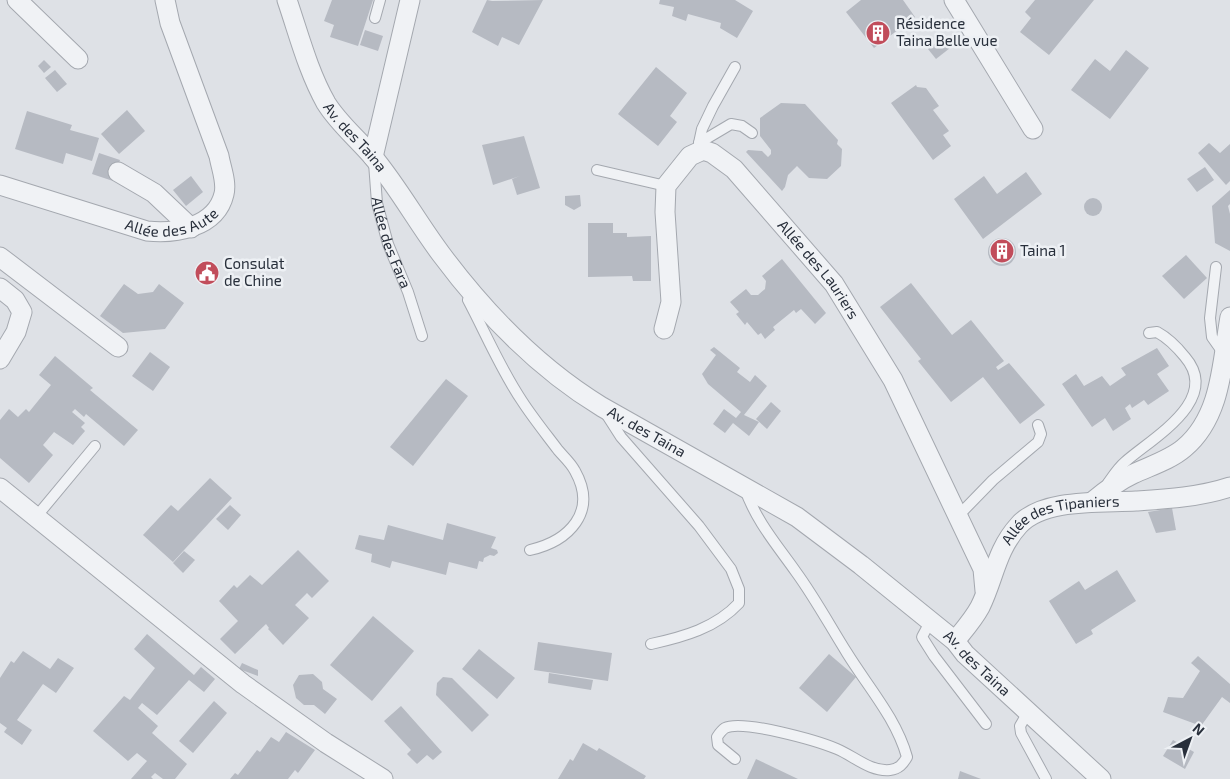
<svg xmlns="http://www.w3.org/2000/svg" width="1230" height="779" font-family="'Exo 2',sans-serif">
<rect width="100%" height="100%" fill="#dee1e6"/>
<!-- building -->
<g fill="#b6bac2">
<polygon points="332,0 373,0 358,46 330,37 334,25 324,21"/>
<polygon points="487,0 492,1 543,0 519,45 502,37 498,46 472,32"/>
<polygon points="660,0 735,0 753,11 737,38 720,28 721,23 688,14 686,21 672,16 674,7 659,4"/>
<polygon points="861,0 903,0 915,17 874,48 846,12"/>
<polygon points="1035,0 1094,0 1049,55 1020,32 1031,18 1025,12"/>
<polygon points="365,30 383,36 378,51 360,45"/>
<polygon points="942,38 950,48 936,59 928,49"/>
<polygon points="1126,50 1149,68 1110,119 1071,90 1095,59 1110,71"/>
<polygon points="44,60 51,67 44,73 38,66"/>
<polygon points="656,67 687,93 670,116 677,122 658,146 618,114"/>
<polygon points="55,70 67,84 57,92 45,78"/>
<polygon points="916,85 917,87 926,88 939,106 933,110 949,131 943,135 951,146 933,160 891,103"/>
<polygon points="781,103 805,104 838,140 837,144 842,149 841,166 827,179 809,178 797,166 788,175 785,187 782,191 746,152 748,150 762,151 768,157 771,154 771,150 760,136 760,118"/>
<polygon points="127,110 145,131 119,154 101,134"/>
<polygon points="27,111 72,125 70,130 99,138 92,161 66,153 63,164 15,149"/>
<polygon points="524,136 540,188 517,195 512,179 520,176 493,185 482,145"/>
<polygon points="1209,143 1220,153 1230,144 1230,181 1226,185 1198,153"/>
<polygon points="99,153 120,160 113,181 92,174"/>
<polygon points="1205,167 1214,180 1197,192 1187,179"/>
<polygon points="1026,172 1042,194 983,239 954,199 984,176 997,194"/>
<polygon points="191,176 203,192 186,206 173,190"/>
<polygon points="1230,190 1230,204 1228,206 1230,214 1230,251 1215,243 1212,206"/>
<polygon points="580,195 581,206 574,210 565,205 565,196"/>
<circle cx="1093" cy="207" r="9"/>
<polygon points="588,223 613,223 613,233 627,233 627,237 651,236 651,281 633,281 632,276 588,277"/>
<circle cx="1002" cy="252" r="14"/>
<polygon points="1186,255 1207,278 1184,299 1162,276"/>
<polygon points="782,259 826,313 815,324 801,309 796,313 794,310 773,327 775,330 765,339 761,333 758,335 747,322 745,325 736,314 739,312 730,302 746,289 751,295 758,295 765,289 766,281 762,276"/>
<polygon points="911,283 952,335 971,320 1004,361 996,367 998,370 1009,363 1045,405 1020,424 983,377 951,402 918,361 921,359 880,307"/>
<polygon points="124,284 138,294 153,292 159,284 184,303 165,329 123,333 100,316"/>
<polygon points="714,347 740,368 737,372 750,382 755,375 767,386 744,415 759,422 749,436 733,423 725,433 713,424 724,409 736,418 741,412 708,384 702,374 716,355 710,350"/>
<polygon points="1157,348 1169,366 1157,374 1169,391 1148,405 1144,400 1132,408 1130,404 1125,408 1131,419 1113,431 1105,418 1092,427 1062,384 1076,374 1084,386 1102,376 1110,386 1126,375 1121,368"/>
<polygon points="150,352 170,367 153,391 132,376"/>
<polygon points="55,356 93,388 90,390 138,430 124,446 86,414 84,417 75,409 72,412 85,423 81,427 85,431 73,445 54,432 43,445 53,455 29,483 0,458 0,420 9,409 18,417 26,409 29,412 51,385 39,375"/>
<polygon points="446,379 468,396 413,466 390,447"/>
<polygon points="771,402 781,411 767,429 756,419"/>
<polygon points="210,478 232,498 173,562 143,535 171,505 178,511"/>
<polygon points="230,505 241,515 228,530 216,519"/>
<polygon points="1172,508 1176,530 1156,533 1148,512"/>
<polygon points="447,523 496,537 491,548 497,550 498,553 494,556 490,555 484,558 483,562 479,561 477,569 449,562 446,575 392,561 390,568 371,562 372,554 355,549 359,535 384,540 388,525 443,540"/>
<polygon points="298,550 329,581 312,598 307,593 295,605 309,618 283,645 268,629 269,628 266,624 235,654 220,639 238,621 219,601 234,585 237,588 250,575 262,585"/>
<polygon points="184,551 195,560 183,573 173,563"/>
<polygon points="1117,570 1136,601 1091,630 1093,634 1076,644 1049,601 1079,581 1085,590"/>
<polygon points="373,616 414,651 372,701 330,665"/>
<polygon points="147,634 194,675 201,667 215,679 204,692 189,680 157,715 142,703 138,708 158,726 152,733 187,764 175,779 163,779 155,773 151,777 153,779 131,779 147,761 137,753 128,761 93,731 124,696 130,700 155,668 134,649"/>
<polygon points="538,642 612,653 608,681 534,670"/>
<polygon points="479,649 515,678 497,699 462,669"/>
<polygon points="23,651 50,669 58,658 74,668 56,693 43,684 17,720 32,730 22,745 4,732 7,728 0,723 0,678 11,661 14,663"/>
<polygon points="829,654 856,677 827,712 799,688"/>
<polygon points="1198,656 1230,684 1230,703 1222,697 1201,726 1163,712 1168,697 1183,698 1200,671 1191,663"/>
<polygon points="242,663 258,670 258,676 239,669"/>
<polygon points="549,673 593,680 591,690 548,683"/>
<polygon points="313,674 322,682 323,689 337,699 325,714 314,705 304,705 296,698 293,685 299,675"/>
<polygon points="443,677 452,678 489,715 472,732 436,695 437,683"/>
<polygon points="214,701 227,713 193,753 179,741"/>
<polygon points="401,706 442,752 433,760 427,755 417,764 407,754 411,750 384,721"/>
<polygon points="286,732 315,750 298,773 295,770 288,779 230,779 235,773 238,775 257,750 260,752 271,737 279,742"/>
<polygon points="1173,740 1194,752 1185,769 1163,756"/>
<polygon points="583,743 597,751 599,748 646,776 644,779 558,779 570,759 573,761"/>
<polygon points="756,759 798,779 747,779"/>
<polygon points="960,771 981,779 958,779"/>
</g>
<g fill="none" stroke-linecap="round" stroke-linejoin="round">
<defs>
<g id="service">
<polyline points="375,18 380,0"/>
<polyline points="699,143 731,124 742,126 752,133"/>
<polyline points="703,150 699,143 702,129 713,106 735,67"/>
<path id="s1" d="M 374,163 L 377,203 L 388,244 L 408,292 L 422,336"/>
<polyline points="597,170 666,186"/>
<polyline points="1216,267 1210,318 1212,337 1224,354"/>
<path d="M 470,297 L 468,300 C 486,334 501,370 522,401 C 533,418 546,434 558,450 C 564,457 571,463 575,471 C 598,512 569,541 530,550"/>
<path d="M 605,412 L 621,437 L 699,526 L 731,569 L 739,589 L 739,603 C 716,628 683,637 651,644"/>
<path d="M 1108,483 C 1113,476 1118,468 1125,462 C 1152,438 1222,400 1185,357 C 1177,347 1168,338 1157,332 L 1149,333"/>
<polyline points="958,516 993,480 1038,442 1041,434 1038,425"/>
<polyline points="36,517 95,446"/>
<polyline points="930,622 922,637 934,656 986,724"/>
<polyline points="1028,712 1020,726 1021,733 1046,779"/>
<path d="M 735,759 L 718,745 L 717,737 C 719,734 722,730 725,728 C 742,719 818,741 837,749 C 854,756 870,772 890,770 C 899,769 903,764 907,757 C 896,718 868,687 847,653 C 830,626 815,598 796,572 C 777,545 756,521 745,489"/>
</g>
<g id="minor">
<polyline points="17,0 78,59"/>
<path id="s2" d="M 287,0 C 299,35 308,71 326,103 C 339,124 358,139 373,157 C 398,187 417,222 441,254 C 485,313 538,368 602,407 L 797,517 L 861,565 L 955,641 L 965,654 L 1101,779"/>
<polyline points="954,0 1033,129"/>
<polyline points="373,157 410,0"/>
<polyline points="118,172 154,193 191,228"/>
<path id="s3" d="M 0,185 L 147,231 C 174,234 216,228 224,194 C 227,182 221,168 219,156 L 170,23 L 165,0"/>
<polyline points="0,257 118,347"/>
<polyline points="0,288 15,300 22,312 16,332 0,359"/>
<path id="s4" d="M 664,329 L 671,302 L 665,212 L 666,186 L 690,156 L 703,150 L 712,153 L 734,169 L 834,284 L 893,380 L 983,569 L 985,591"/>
<polyline points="0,488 243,684 326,743 383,779"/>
<path d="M 1092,502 C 1105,491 1118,481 1133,474 C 1150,466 1170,460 1184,448 C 1222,416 1222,362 1230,317"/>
<path id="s5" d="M 955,641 C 963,631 973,620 980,607 C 994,579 996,550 1019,525 C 1043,498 1102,503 1136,501 C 1167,499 1200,497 1230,487"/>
</g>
</defs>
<!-- service casing -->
<use href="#service" stroke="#a4a8af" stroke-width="12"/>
<!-- minor casing -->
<use href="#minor" stroke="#a4a8af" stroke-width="21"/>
<!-- service -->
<use href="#service" stroke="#f0f2f5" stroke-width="10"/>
<!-- minor -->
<use href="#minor" stroke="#f0f2f5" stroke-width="19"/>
</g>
<!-- icons -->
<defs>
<symbol id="building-disc" viewBox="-11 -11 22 22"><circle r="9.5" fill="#c14d5b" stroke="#edf0f4"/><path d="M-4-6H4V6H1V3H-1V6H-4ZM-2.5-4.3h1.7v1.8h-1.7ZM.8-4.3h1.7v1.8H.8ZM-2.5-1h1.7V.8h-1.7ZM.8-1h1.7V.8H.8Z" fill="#fff"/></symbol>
<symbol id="civic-disc" viewBox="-11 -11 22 22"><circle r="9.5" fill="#c14d5b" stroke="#edf0f4"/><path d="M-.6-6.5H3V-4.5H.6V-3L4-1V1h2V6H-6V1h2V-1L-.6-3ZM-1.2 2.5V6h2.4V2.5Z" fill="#fff"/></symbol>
</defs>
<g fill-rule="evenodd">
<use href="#building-disc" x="864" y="19" width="28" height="28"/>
<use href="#building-disc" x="988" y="237" width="28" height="28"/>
<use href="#civic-disc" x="193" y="259" width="28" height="28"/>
</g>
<g text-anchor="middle" stroke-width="5" stroke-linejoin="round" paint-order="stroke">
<!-- poi labels -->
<g font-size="15" fill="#282f3b" stroke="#edf0f4" text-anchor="start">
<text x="896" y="29">Résidence<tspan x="896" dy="17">Taina Belle vue</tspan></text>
<text x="1020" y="256">Taina 1</text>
<text x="224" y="269">Consulat<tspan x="224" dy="17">de Chine</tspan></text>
</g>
<!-- street labels -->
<g font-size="15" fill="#282f3b" stroke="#edf0f4">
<text dy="5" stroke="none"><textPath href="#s2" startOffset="155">Av. des Taina</textPath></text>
<text dy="5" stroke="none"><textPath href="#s3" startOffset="180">Allée des Aute</textPath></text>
<text dy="5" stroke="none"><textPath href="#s1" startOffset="82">Allée des Fara</textPath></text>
<text dy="5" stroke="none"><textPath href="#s4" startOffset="365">Allée des Lauriers</textPath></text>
<text dy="5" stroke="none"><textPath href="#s2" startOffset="575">Av. des Taina</textPath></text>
<text dy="5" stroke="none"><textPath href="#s5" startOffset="175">Allée des Tipaniers</textPath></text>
<text dy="5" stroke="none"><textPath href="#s2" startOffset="980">Av. des Taina</textPath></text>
</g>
</g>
<!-- north arrow -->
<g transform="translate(1190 739) rotate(41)" stroke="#edf0f4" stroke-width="4" paint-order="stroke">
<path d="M0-4L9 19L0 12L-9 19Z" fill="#282f3b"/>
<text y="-8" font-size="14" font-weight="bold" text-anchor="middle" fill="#282f3b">N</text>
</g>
</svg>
